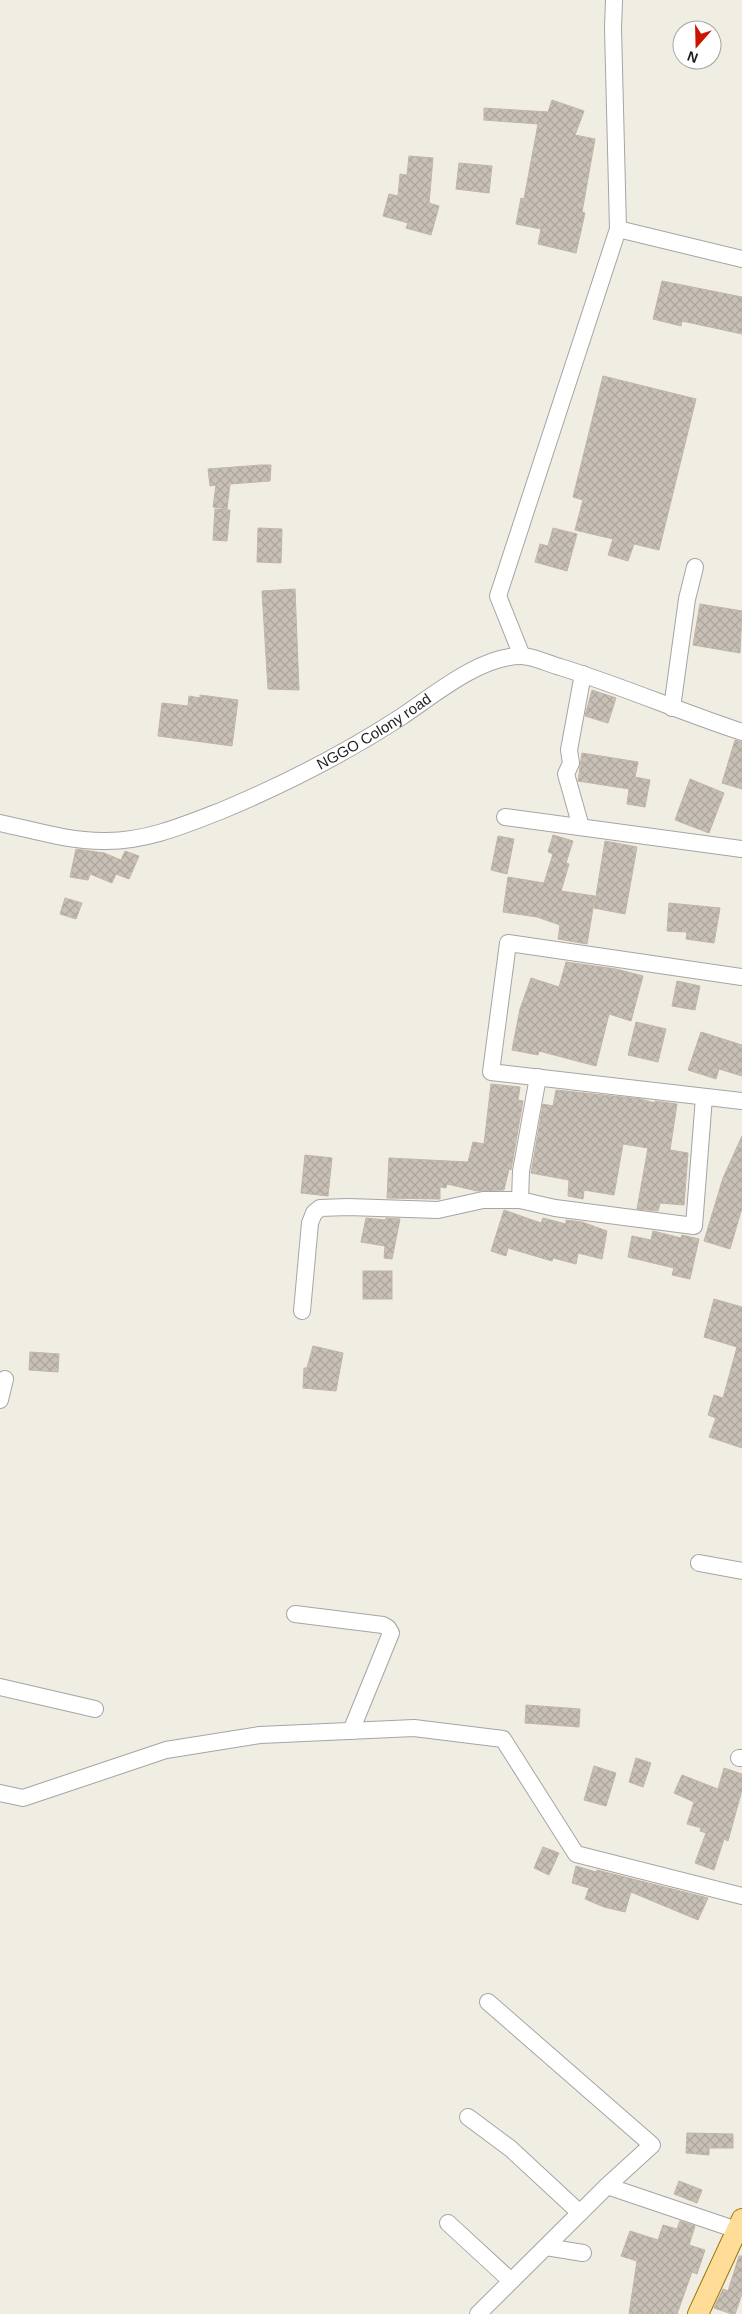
<svg xmlns="http://www.w3.org/2000/svg" width="742" height="2314" font-family="Arial,sans-serif">
<defs>
<pattern id="building-cross-hatch" width="8" height="8" patternUnits="userSpaceOnUse" patternTransform="scale(1.25)"><rect width="8" height="8" fill="#c8c0b6"/><path d="M0 0l8 8M0 8l8-8" fill="none" stroke="#aba59c"/></pattern>
</defs>
<rect width="100%" height="100%" fill="#f0ede3"/>
<!-- building -->
<g fill="url(#building-cross-hatch)" stroke="#c3b5a4">
<polygon points="552,100 584,111 575,135 595,139 582,212 585,213 576,253 538,244 541,229 516,224 521,198 524,199 538,124 484,120 484,108 548,112"/>
<polygon points="409,156 433,158 429,203 439,206 431,235 406,228 408,223 383,216 389,194 398,196 400,174 407,175"/>
<polygon points="459,163 492,166 489,193 456,189"/>
<polygon points="662,281 742,297 742,334 682,321 681,326 653,319"/>
<polygon points="603,376 696,399 659,550 634,544 628,561 608,555 613,539 575,530 583,500 573,497"/>
<polygon points="261,465 271,465 270,481 230,484 227,509 213,507 216,485 210,486 208,469"/>
<polygon points="215,509 230,510 227,541 213,540"/>
<polygon points="258,528 282,529 281,563 257,562"/>
<polygon points="553,528 577,534 567,571 535,562 540,544 548,546"/>
<polygon points="295,589 299,690 268,689 262,591"/>
<polygon points="700,604 742,611 740,653 693,645"/>
<polygon points="592,690 616,698 608,723 585,716"/>
<polygon points="200,695 238,700 232,746 158,736 162,703 188,706 189,696 200,698"/>
<polygon points="735,740 742,742 742,789 722,783"/>
<polygon points="582,753 638,762 635,777 650,780 645,807 627,804 629,789 578,781"/>
<polygon points="690,779 724,793 709,833 675,820"/>
<polygon points="553,835 573,841 566,863 569,864 561,891 595,896 587,944 558,939 560,925 537,917 503,912 508,877 544,883 553,854 548,852"/>
<polygon points="498,836 514,839 507,874 491,870"/>
<polygon points="605,841 637,847 625,914 594,908"/>
<polygon points="76,849 104,853 121,860 125,851 139,856 129,879 116,874 112,883 90,874 88,880 70,877"/>
<polygon points="65,898 82,903 76,919 60,914"/>
<polygon points="669,903 720,908 714,943 686,939 687,932 667,931"/>
<polygon points="566,962 616,969 643,976 631,1021 609,1014 596,1066 539,1051 538,1055 512,1050 520,1009 531,978 559,987"/>
<polygon points="677,981 700,986 695,1010 672,1006"/>
<polygon points="636,1022 666,1029 658,1062 628,1055"/>
<polygon points="701,1032 742,1045 742,1076 719,1069 716,1079 688,1070"/>
<polygon points="491,1084 520,1087 518,1100 523,1101 511,1170 509,1169 504,1190 477,1191 447,1184 446,1188 440,1187 440,1199 387,1198 389,1158 468,1162 473,1142 484,1144"/>
<polygon points="556,1090 641,1099 655,1103 655,1101 677,1104 670,1150 688,1153 684,1205 660,1203 658,1211 637,1209 648,1148 623,1144 614,1195 584,1190 583,1199 568,1196 569,1180 531,1173 543,1104 553,1106"/>
<polygon points="742,1136 742,1208 730,1249 704,1241 723,1178"/>
<polygon points="305,1155 332,1158 328,1196 301,1193"/>
<polygon points="504,1210 541,1223 543,1218 566,1224 566,1220 582,1222 607,1231 602,1259 578,1253 576,1264 553,1258 552,1261 508,1248 506,1256 491,1251"/>
<polygon points="366,1218 386,1220 386,1218 400,1219 392,1259 384,1258 385,1246 361,1242"/>
<polygon points="653,1231 681,1238 682,1235 699,1239 690,1279 672,1275 674,1268 628,1257 632,1236 651,1240"/>
<rect x="363" y="1271" width="29" height="28"/>
<polygon points="714,1299 742,1307 742,1448 709,1437 716,1418 708,1415 714,1395 723,1398 737,1347 704,1337"/>
<polygon points="313,1346 343,1353 336,1391 303,1388 304,1368 307,1368"/>
<polygon points="30,1352 59,1354 58,1372 29,1370"/>
<polygon points="526,1705 580,1709 579,1727 525,1723"/>
<polygon points="636,1758 651,1763 643,1787 629,1782"/>
<polygon points="594,1766 616,1773 606,1806 584,1800"/>
<polygon points="724,1768 742,1774 742,1790 728,1841 724,1839 714,1870 695,1863 706,1833 700,1831 701,1828 687,1824 694,1802 674,1793 682,1775 718,1789"/>
<polygon points="543,1847 559,1853 549,1875 534,1868"/>
<polygon points="576,1866 596,1872 597,1870 708,1898 698,1920 631,1892 625,1912 604,1907 585,1899 589,1888 572,1883"/>
<polygon points="687,2133 733,2134 733,2148 709,2148 709,2155 686,2153"/>
<polygon points="679,2181 702,2190 697,2203 674,2194"/>
<polygon points="680,2221 695,2226 689,2245 705,2250 697,2274 692,2272 677,2314 629,2314 637,2261 621,2256 630,2231 658,2240 663,2225 677,2229"/>
<polygon points="739,2256 742,2256 742,2294 735,2314 732,2314 714,2308 723,2289 728,2291"/>
</g>
<g fill="none" stroke-linecap="round" stroke-linejoin="round">
<defs>
<g id="minor">
<polyline points="618,229 742,259"/>
<polyline points="522,656 498,596 618,229 613,28 614,0"/>
<polyline points="672,708 687,599 695,567"/>
<polyline points="505,817 742,849"/>
<path id="s1" d="M 0,823 C 33,830 68,841 103,841 C 145,842 185,825 223,810 C 285,784 344,754 401,717 C 434,695 480,656 521,656 C 533,656 549,664 560,667 C 622,686 681,712 742,732"/>
<polyline points="581,827 566,774 571,763 569,750 583,674"/>
<polyline points="742,977 508,943 491,1072 742,1101"/>
<polyline points="520,1200 521,1171 538,1077"/>
<polyline points="302,1311 310,1223 314,1213 320,1208 348,1207 438,1210 483,1200 520,1200 555,1208 694,1226 704,1097"/>
<polyline points="0,1400 5,1379"/>
<polyline points="699,1563 742,1571"/>
<polyline points="295,1614 383,1625 388,1628 391,1633 351,1731"/>
<polyline points="0,1687 95,1709"/>
<polyline points="739,1758 742,1758"/>
<polyline points="0,1793 23,1798 166,1750 260,1735 414,1728 503,1739 576,1854 742,1896"/>
<polyline points="488,2002 652,2145 607,2186"/>
<polyline points="468,2117 511,2149 580,2213"/>
<polyline points="448,2223 511,2281"/>
<polyline points="546,2247 583,2253"/>
<polyline points="478,2314 607,2186 737,2230"/>
</g>
<polyline id="major" points="698,2314 742,2219"/>
</defs>
<!-- minor casing -->
<use href="#minor" stroke="#a5a5a5" stroke-width="18"/>
<!-- major casing -->
<use href="#major" stroke="#987400" stroke-width="22"/>
<!-- minor -->
<use href="#minor" stroke="#fff" stroke-width="16"/>
<!-- major -->
<use href="#major" stroke="#fd9" stroke-width="20"/>
</g>
<g text-anchor="middle" stroke-width="4" stroke-linejoin="round" paint-order="stroke">
<!-- street labels -->
<g font-size="15" fill="#1e1e1e" stroke="#fff">
<text dy="5" stroke="none"><textPath href="#s1" startOffset="400">NGGO Colony road</textPath></text>
</g>
</g>
<!-- north arrow -->
<g transform="translate(697 45) rotate(200)"><circle r="24" fill="#ffffff" stroke="#a5a5a5"/>
<path d="M0-4L9 19L0 12L-9 19Z" fill="#cc1300"/>
<text y="-8" font-size="14" font-weight="bold" text-anchor="middle" fill="#1e1e1e">N</text>
</g>
</svg>
